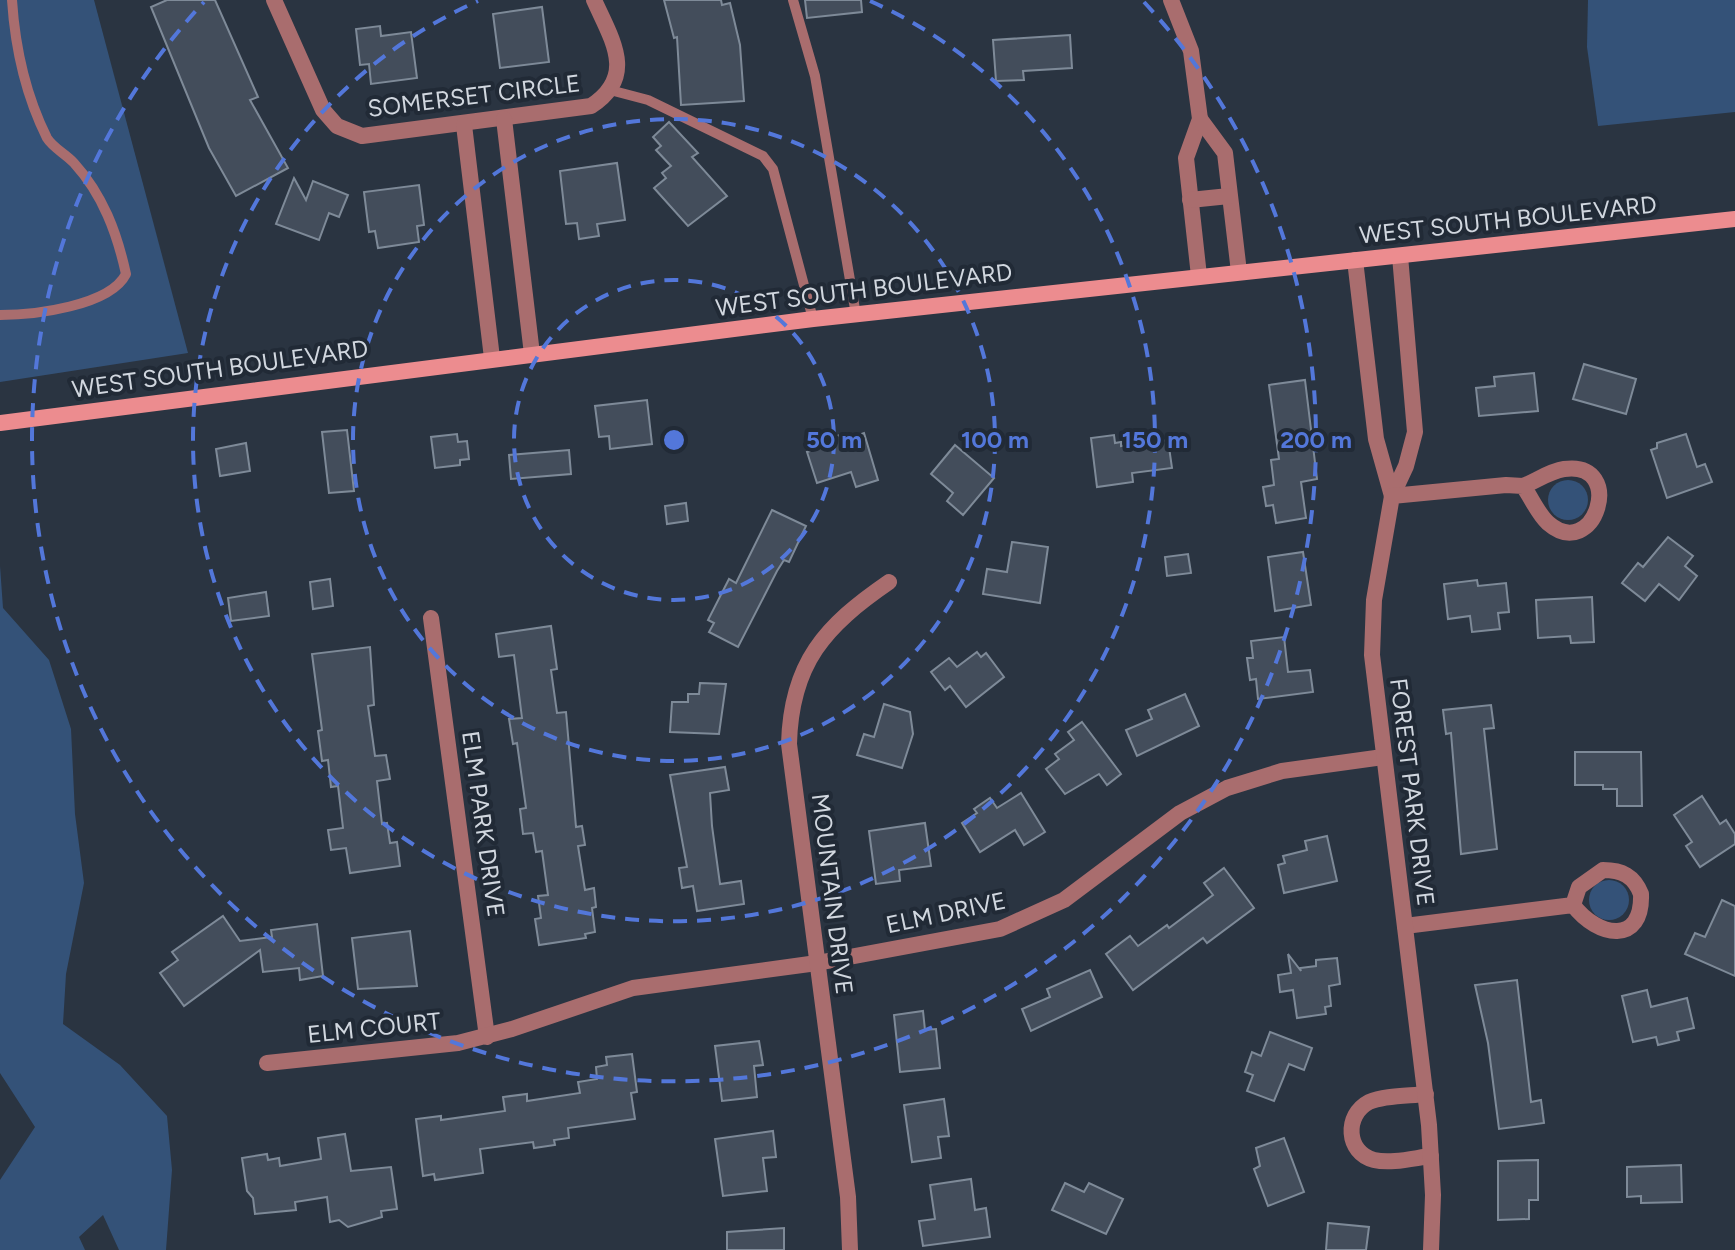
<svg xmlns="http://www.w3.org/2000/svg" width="1735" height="1250" font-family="Figtree,sans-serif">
<rect width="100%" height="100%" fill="#2a3441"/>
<!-- green -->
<g fill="#345278">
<polygon points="0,0 94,0 188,353 0,382"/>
<polygon points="1588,0 1735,0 1735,112 1598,126 1587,47"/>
<circle cx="1568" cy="500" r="20"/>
<polygon points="0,566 3,608 49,660 71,729 75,814 84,883 66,974 63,1024 120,1065 167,1116 172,1170 166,1250 119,1250 103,1215 79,1237 85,1250 0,1250 0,1180 35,1127 0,1073"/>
<circle cx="1609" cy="900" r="20"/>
</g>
<!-- building -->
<g fill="#434d5b" stroke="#7e8a98" stroke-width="2">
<polygon points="167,0 215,0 258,97 250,100 288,168 236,196 209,148 151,7"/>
<polygon points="664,0 721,0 722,5 730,3 740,45 744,101 681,105 677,37 674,38"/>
<polygon points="805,0 861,0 862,12 807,18"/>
<polygon points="542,7 549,62 500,68 493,14"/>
<polygon points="380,26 381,36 411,32 417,78 371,84 369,64 360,65 356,29"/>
<polygon points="1070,35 1072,68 1023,71 1024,80 996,81 993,40"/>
<polygon points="669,122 698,153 692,157 727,196 688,226 654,188 666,178 662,173 671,166 656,150 661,146 653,137"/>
<polygon points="617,163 625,220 597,224 599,236 579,239 577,223 566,224 560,171"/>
<polygon points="294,178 306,200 313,181 348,195 339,217 329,213 319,240 276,224"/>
<polygon points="419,185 424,225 417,226 419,242 378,248 375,231 369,232 364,192"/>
<polygon points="1584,364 1636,379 1626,414 1573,399"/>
<polygon points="1534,373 1538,411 1479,416 1476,388 1495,386 1494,377"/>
<polygon points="1305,380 1317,479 1301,482 1306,518 1276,523 1273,505 1266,506 1263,487 1274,485 1271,460 1279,459 1269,385"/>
<polygon points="647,400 652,444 610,449 609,436 599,437 595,406"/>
<polygon points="347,430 354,491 329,493 322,432"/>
<polygon points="864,433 878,480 856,487 851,472 817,483 807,452 822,447 821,441 840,435 842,441"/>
<polygon points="457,434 458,442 467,441 469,459 460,460 460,465 435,468 431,437"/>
<polygon points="1686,434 1697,467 1705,464 1712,482 1667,498 1651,450 1657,448 1657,443"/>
<polygon points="1114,435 1115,443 1121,442 1121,446 1168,440 1172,468 1132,473 1133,482 1097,487 1091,438"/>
<polygon points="246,443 250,471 220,476 216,449"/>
<polygon points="955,445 994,478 963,515 947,501 953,493 931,474"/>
<polygon points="569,450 571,474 511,479 509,455"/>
<polygon points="686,503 688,521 667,524 665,506"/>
<polygon points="772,510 806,526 789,562 784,560 777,571 738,647 709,632 714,623 708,620 729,579 736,583"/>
<polygon points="1668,537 1693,556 1685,566 1697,576 1679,600 1659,584 1645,601 1622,583 1638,563 1643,567"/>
<polygon points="1012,542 1048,547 1040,603 983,594 987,569 1007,572"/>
<polygon points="1303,552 1311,605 1275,611 1268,557"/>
<polygon points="1188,554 1191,573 1167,576 1165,557"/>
<polygon points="330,579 333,606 313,609 310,582"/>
<polygon points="1477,580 1478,586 1506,583 1509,612 1498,613 1500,629 1472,632 1470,616 1448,619 1444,584"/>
<polygon points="266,592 269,616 231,621 228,598"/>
<polygon points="1592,597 1594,642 1571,643 1570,636 1538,638 1536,600"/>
<polygon points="551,626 557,669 551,670 557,713 566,712 576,827 582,826 585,845 578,846 585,890 594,888 596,907 592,908 595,932 585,934 586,938 539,945 535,919 541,918 538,896 548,895 542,851 536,852 533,833 523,834 520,809 526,808 517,743 513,744 509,719 522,718 514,655 499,657 496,634"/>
<polygon points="1284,637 1288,672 1310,670 1313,692 1258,699 1256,679 1250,680 1247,658 1253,658 1251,641"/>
<polygon points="370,647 374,705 368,706 375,756 386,755 390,779 377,781 382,824 387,823 390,843 397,842 400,866 350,873 346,848 331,850 328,830 343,828 338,786 331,787 328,760 322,761 318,731 322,730 312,654"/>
<polygon points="977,652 981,657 986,653 1004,677 966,707 950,686 945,690 931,672 949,658 957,667"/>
<polygon points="700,683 726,684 719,734 670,732 672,702 688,702 688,694 699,694"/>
<polygon points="1185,694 1199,726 1137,756 1126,730 1152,719 1148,710"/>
<polygon points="884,704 910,712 913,734 902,768 857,755 864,734 874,737"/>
<polygon points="1491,705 1494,728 1484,729 1497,849 1461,854 1451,733 1446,734 1443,710"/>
<polygon points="1082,722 1121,774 1107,785 1099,774 1065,794 1046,769 1059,759 1055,754 1074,740 1068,732"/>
<polygon points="1575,752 1641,752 1642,806 1617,806 1617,789 1603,789 1603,785 1575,785"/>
<polygon points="725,767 729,790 710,793 712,826 720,884 741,881 744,904 697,911 693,886 682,888 679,868 687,867 670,775"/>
<polygon points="1021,793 1045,832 1024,845 1015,830 980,852 962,823 977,813 974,809 990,798 997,808"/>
<polygon points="1702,796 1720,824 1726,820 1735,834 1735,844 1700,867 1686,846 1692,842 1674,815"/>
<polygon points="925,823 931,866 899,870 900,881 876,884 869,831"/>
<polygon points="1327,836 1337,881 1284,893 1278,865 1285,863 1283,856 1307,850 1305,841"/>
<polygon points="1224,868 1254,908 1207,943 1203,938 1133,990 1106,954 1130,936 1138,946 1167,925 1169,928 1213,895 1204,883"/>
<polygon points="1722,900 1735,906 1735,976 1685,954 1695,933 1705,937"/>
<polygon points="223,916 240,941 272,937 271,930 317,924 323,976 300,980 299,968 263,972 260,950 184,1006 160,973 178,960 172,952"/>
<polygon points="410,931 417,986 358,989 352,938"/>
<polygon points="1288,954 1301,971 1300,968 1316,966 1316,960 1337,958 1340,984 1329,986 1331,1006 1325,1007 1326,1014 1297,1018 1293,990 1280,992 1278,975 1291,973"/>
<polygon points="1090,970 1102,997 1031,1031 1022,1009 1050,997 1047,989"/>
<polygon points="1517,980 1531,1102 1541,1100 1544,1123 1499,1129 1488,1043 1475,985"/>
<polygon points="1647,990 1651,1007 1687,998 1694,1028 1677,1032 1679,1040 1658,1045 1656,1037 1633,1042 1622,996"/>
<polygon points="923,1011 925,1030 936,1029 940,1068 900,1072 894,1015"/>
<polygon points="1270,1032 1312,1048 1304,1070 1289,1064 1274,1101 1247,1091 1253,1075 1245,1072 1252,1052 1261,1056"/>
<polygon points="759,1041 763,1065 754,1066 757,1097 722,1101 715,1046"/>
<polygon points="632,1054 637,1092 631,1093 635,1119 568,1128 569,1138 554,1140 555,1145 534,1148 533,1142 480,1149 483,1173 435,1180 434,1174 423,1176 416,1119 441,1116 441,1120 505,1111 503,1097 527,1094 527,1101 580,1093 578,1082 597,1079 596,1067 607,1065 606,1057"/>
<polygon points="944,1099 949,1136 938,1137 941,1158 912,1162 904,1105"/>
<polygon points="773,1131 776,1157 763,1158 767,1191 723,1196 715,1139"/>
<polygon points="345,1134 351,1171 391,1167 397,1209 381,1211 382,1217 348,1227 339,1220 330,1222 327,1197 295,1202 296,1210 255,1214 253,1198 247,1191 242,1158 267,1154 268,1160 279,1158 280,1166 321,1159 318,1138"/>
<polygon points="1284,1138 1304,1192 1268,1206 1254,1169 1260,1166 1256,1148"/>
<polygon points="1538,1160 1538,1200 1529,1200 1529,1219 1498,1220 1498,1161"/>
<polygon points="1681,1165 1682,1202 1641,1203 1641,1196 1627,1197 1627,1167"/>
<polygon points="971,1179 975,1210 986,1208 990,1237 923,1246 919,1221 935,1219 930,1185"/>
<polygon points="1065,1183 1084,1192 1089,1183 1123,1199 1106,1234 1052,1210"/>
<polygon points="1328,1223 1369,1227 1366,1250 1326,1250"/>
<polygon points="784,1228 784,1250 727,1250 727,1232"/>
</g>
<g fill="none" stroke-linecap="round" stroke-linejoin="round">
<!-- service -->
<g stroke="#a96d6e" stroke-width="10">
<polyline points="793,0 815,76 856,315"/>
<polyline points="610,90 648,100 763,156 773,169 813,319"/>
<path d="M 0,315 C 34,315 110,306 126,274 C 117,233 103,195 74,163 C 66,154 53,148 47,138 C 26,96 15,46 12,0"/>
</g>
<!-- minor -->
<g stroke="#a96d6e" stroke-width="16">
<path d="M 274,0 L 323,110 L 337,126 L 362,136 L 591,106 C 637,76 612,40 594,0"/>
<polyline points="1171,0 1191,51 1200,119 1186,158 1199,276"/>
<polyline points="504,119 532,354"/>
<polyline points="1200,119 1225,153 1239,272"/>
<polyline points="464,125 492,358"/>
<polyline points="1190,200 1229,196"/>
<polyline points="1355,260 1376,439 1392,496 1406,466 1415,432 1400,256"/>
<polyline points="431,618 487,1037"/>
<path d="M 1405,926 L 1573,905 C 1598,938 1643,945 1641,894 C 1634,876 1622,870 1603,870 L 1579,887 L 1573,905"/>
<polyline points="267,1063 458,1043 512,1029 633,988 817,963 1000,929 1064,900 1180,813 1227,788 1282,771 1383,757"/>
<path d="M 1426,1094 C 1409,1096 1385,1095 1369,1102 C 1344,1115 1346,1153 1374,1160 C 1391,1164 1414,1158 1431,1156"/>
<path d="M 850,1250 L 848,1197 L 789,744 C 791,663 825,626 889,582"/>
<path d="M 1431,1250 L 1433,1195 L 1429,1125 L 1372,655 L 1374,600 L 1392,496 L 1506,485 L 1523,486 C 1531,497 1538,514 1548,523 C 1595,564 1627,460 1564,469 C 1550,471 1536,481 1523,486"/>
</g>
<!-- secondary -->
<polyline stroke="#ec8c8f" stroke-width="16" points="0,423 813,319 1735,219"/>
</g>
<!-- distance rings -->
<g fill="none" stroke="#5377da" stroke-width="4" stroke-dasharray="14 10">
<circle cx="674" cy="440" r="160"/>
<circle cx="674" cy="440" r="321"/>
<path d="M870 1A481 481 0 1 1 478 1"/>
<path d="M1144 2A642 642 0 1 1 204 2"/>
</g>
<g text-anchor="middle" stroke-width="8" stroke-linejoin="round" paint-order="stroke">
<!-- street labels -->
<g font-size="24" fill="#d1d7df" stroke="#212a36">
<text transform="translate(474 96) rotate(-7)" y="8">SOMERSET CIRCLE</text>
<text transform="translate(1508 220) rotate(-6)" y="8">WEST SOUTH BOULEVARD</text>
<text transform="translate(864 290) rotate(-7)" y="8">WEST SOUTH BOULEVARD</text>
<text transform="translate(220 369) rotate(-8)" y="8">WEST SOUTH BOULEVARD</text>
<text transform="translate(1412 792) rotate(83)" y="8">FOREST PARK DRIVE</text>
<text transform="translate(483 824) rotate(82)" y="8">ELM PARK DRIVE</text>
<text transform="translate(832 894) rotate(83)" y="8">MOUNTAIN DRIVE</text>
<text transform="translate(946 913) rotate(-12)" y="8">ELM DRIVE</text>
<text transform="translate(374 1028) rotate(-6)" y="8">ELM COURT</text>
</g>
</g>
<circle cx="674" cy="440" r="12" fill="#5377da" stroke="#212a36" stroke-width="4"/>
<g font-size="24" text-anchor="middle" font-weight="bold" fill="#5377da" stroke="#212a36" stroke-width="8" stroke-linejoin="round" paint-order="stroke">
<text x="834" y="448">50 m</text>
<text x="995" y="448">100 m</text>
<text x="1155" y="448">150 m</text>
<text x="1316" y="448">200 m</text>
</g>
</svg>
